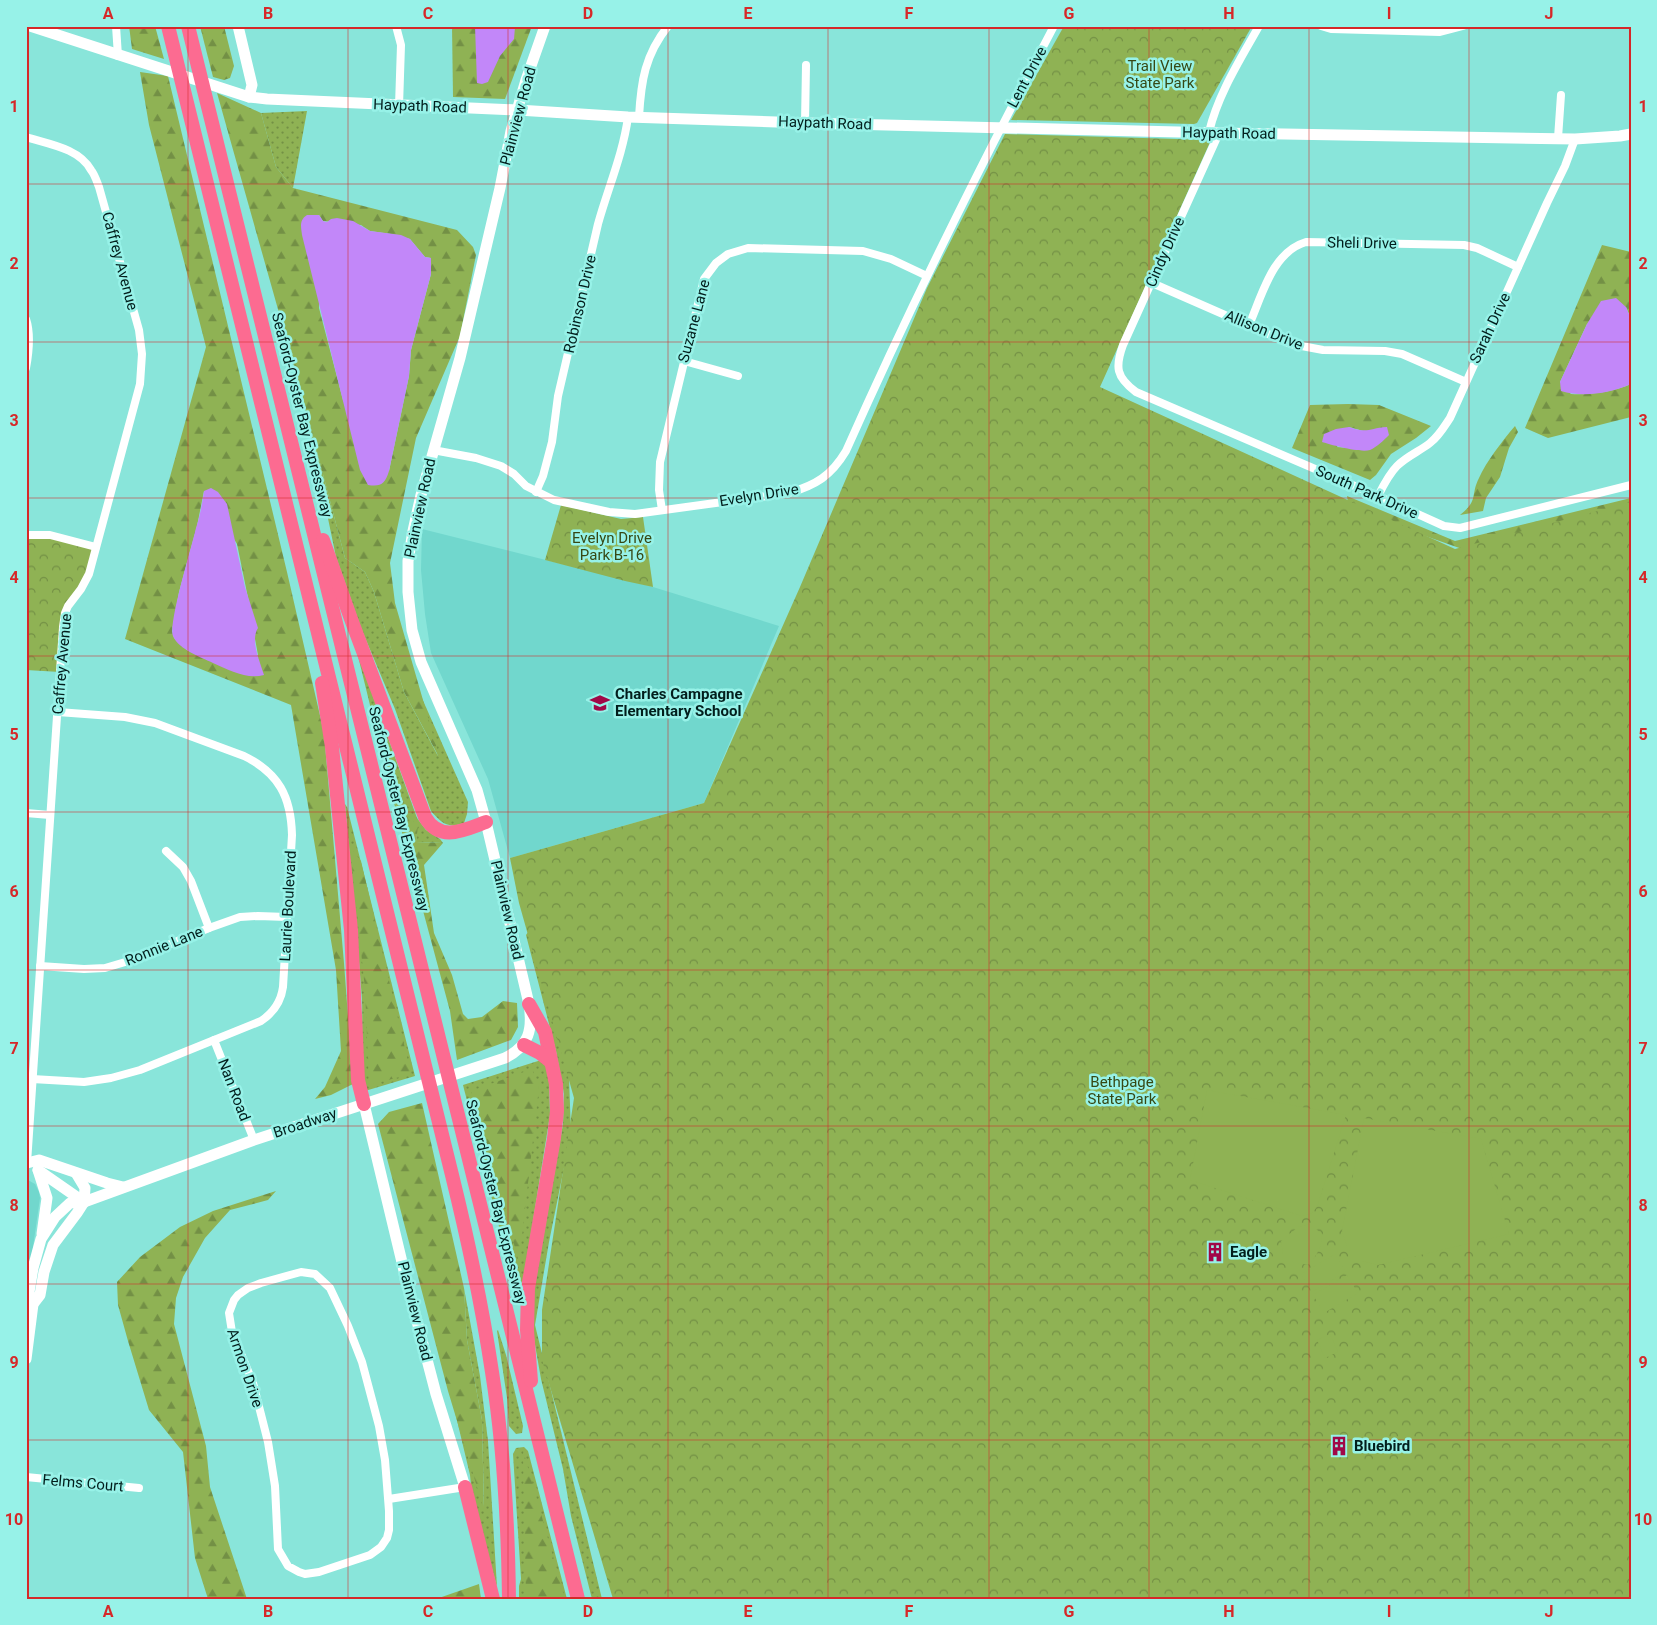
<svg xmlns="http://www.w3.org/2000/svg" width="1657" height="1625" font-family="Roboto,sans-serif">
<defs>
<pattern id="grass-dots" width="8" height="8" patternUnits="userSpaceOnUse" patternTransform="scale(1.25)"><rect width="8" height="8" fill="#8fb254"/><path d="M2 2h.1M6 6h.1" fill="none" stroke="#739045" stroke-width="1.8" stroke-linecap="round"/></pattern>
<pattern id="forest-firs" width="22" height="20" patternUnits="userSpaceOnUse" patternTransform="scale(1.25)"><rect width="22" height="20" fill="#8fb254"/><path d="M5 1l3.5 6h-7zM16 11l3.5 6h-7z" fill="#739045"/></pattern>
<pattern id="park-crowns" width="20" height="18" patternUnits="userSpaceOnUse" patternTransform="scale(1.25)"><rect width="20" height="18" fill="#8fb254"/><path d="M2 6a3 3 0 1 1 6 0M12 15a3 3 0 1 1 6 0" fill="none" stroke="#739045"/></pattern>
</defs>
<rect width="100%" height="100%" fill="#89e5da"/>
<!-- built -->
<g fill="#71d7cd">
<polygon points="422,529 653,587 779,626 704,803 510,858 488,779 431,653 425,614 421,570"/>
<polygon points="26,1179 35,1184 39,1192 40,1198 26,1296"/>
</g>
<!-- grass -->
<g fill="url(#grass-dots)">
<polygon points="307,111 293,188 276,167 261,113"/>
<path d="M 303,398 L 345,558 L 365,572 L 374,592 L 404,692 L 438,756 L 421,696 L 468,802 L 467,814 L 464,823 C 447,829 442,823 431,811 L 395,709 L 361,628 L 336,557 Z"/>
<polygon points="357,652 417,818 426,830 440,839 443,843 416,842 417,826 394,803"/>
<path d="M 345,804 L 347,807 L 415,1076 L 365,1091 C 360,1060 363,1029 362,999 C 357,934 351,869 345,804 Z"/>
<polygon points="531,928 569,1077 571,1133 549,1242 535,1325 602,1599 592,1599 571,1516 563,1469 541,1379 534,1339 532,1302 563,1124 564,1094 556,1051 526,935"/>
<polygon points="538,1061 545,1061 549,1079 550,1115 521,1295 518,1294 507,1258 463,1085"/>
<polygon points="464,1288 480,1376 488,1441 497,1587 472,1495 470,1475 455,1412 484,1507 482,1420 467,1340"/>
<polygon points="498,1330 506,1355 523,1426 522,1433 516,1434 509,1426 507,1398 497,1331"/>
<polygon points="524,1447 528,1451 567,1599 519,1599 519,1586 521,1579 513,1454 516,1448"/>
</g>
<!-- forest -->
<g fill="url(#forest-firs)" fill-rule="evenodd">
<polygon points="129,26 155,26 164,59 132,49"/>
<polygon points="200,26 224,26 234,66 230,78 224,80 213,77"/>
<polygon points="452,26 532,26 505,99 453,97"/>
<path d="M 140,72 L 168,76 L 287,572 L 324,733 L 344,963 L 353,1084 L 331,1095 L 315,1099 L 325,1087 L 341,1051 L 336,970 L 291,705 L 125,639 L 206,347 L 149,125 ZM 204,491 L 237,544 L 255,632 L 255,639 L 258,655 L 188,651 L 174,638 L 172,631 L 179,592 L 197,526 Z"/>
<path d="M 217,93 L 261,113 L 276,167 L 293,188 L 457,230 L 473,247 L 476,255 L 460,336 L 416,438 L 390,563 L 395,603 L 440,759 L 404,692 L 374,592 L 365,572 L 345,558 L 303,398 ZM 319,215 L 323,221 L 361,225 L 370,231 L 391,234 L 410,239 L 425,257 L 431,258 L 431,274 L 411,350 L 409,376 L 389,471 L 343,400 L 319,308 Z"/>
<path d="M 1602,245 L 1631,252 L 1631,319 L 1626,307 L 1587,324 L 1560,382 L 1571,394 C 1591,395 1613,392 1631,384 L 1631,417 L 1548,438 L 1525,428 Z"/>
<path d="M 1348,404 L 1379,405 L 1431,426 L 1416,438 L 1391,454 L 1376,475 L 1370,480 L 1292,448 L 1310,405 ZM 1349,427 L 1367,432 L 1369,450 L 1337,447 Z"/>
<path d="M 1515,426 L 1518,432 L 1509,448 L 1500,477 L 1486,498 L 1483,511 L 1460,515 C 1479,500 1470,496 1479,478 C 1486,462 1503,440 1515,426 Z"/>
<polygon points="1347,496 1455,541 1631,498 1631,505 1465,550 1349,509"/>
<polygon points="394,803 418,826 416,842 443,843 424,865 434,933 452,975 463,1014 468,1019 482,1017 503,1001 517,1003 518,1027 511,1040 457,1060 450,1011"/>
<polygon points="350,847 361,861 411,1074 369,1085 365,989"/>
<polygon points="532,1069 539,1087 519,1262 471,1091"/>
<polygon points="422,1103 464,1288 467,1340 482,1420 484,1510 448,1391 378,1124 389,1112"/>
<polygon points="276,1191 268,1200 230,1210 205,1238 183,1277 176,1298 174,1324 206,1446 210,1487 247,1599 208,1599 195,1558 183,1452 149,1410 128,1341 118,1305 117,1282 140,1257 180,1227 213,1211"/>
<polygon points="523,1450 565,1599 526,1599"/>
<polygon points="479,1584 481,1599 436,1599"/>
</g>
<!-- park -->
<g fill="url(#park-crowns)">
<polygon points="1064,26 1252,26 1197,123 1194,124 1011,120"/>
<polygon points="1005,134 1211,140 1100,387 1455,549 1631,502 1631,1599 613,1599 542,1360 542,1310 574,1098 519,903 510,858 704,803 800,587 927,288"/>
<polygon points="561,505 621,519 643,517 653,587 625,581 545,560"/>
<polygon points="36,534 96,547 89,574 68,606 60,672 26,670 26,535"/>
</g>
<!-- pitch -->
<g fill="#8fb254">
<path d="M 1207,1090 L 1346,1115 L 1318,1204 C 1314,1213 1310,1216 1299,1215 L 1190,1180 Z"/>
<polygon points="1364,1118 1481,1139 1509,1234 1378,1265 1362,1261 1347,1246 1342,1231"/>
<path d="M 1310,1224 L 1322,1234 C 1322,1248 1317,1255 1308,1265 L 1293,1262 L 1283,1254 L 1281,1241 L 1298,1227 Z"/>
<polygon points="1335,1254 1346,1272 1312,1292 1301,1274"/>
<polygon points="1347,1275 1358,1293 1324,1313 1313,1295"/>
<polygon points="1330,1334 1338,1352 1325,1358 1317,1340"/>
</g>
<!-- water -->
<g fill="#c287f9">
<polygon points="475,26 515,27 514,39 500,56 488,82 482,84 477,83"/>
<path d="M 307,215 L 319,215 L 323,221 L 327,222 L 331,219 L 337,218 L 353,221 L 370,231 L 401,235 L 410,239 L 425,257 L 431,258 L 431,274 L 411,350 L 409,376 L 389,471 C 385,484 381,487 368,485 L 360,470 L 302,235 C 301,227 299,220 307,215 Z"/>
<path d="M 1616,298 L 1626,307 L 1631,319 L 1631,384 C 1610,393 1583,398 1561,391 L 1560,382 L 1587,324 L 1601,301 Z"/>
<path d="M 1349,427 C 1368,434 1369,428 1387,427 L 1389,435 C 1384,440 1377,447 1370,450 C 1360,453 1332,445 1322,442 L 1324,434 L 1336,429 Z"/>
<path d="M 211,488 L 218,492 L 227,504 L 245,587 L 258,628 C 250,640 260,662 264,675 C 247,680 229,670 213,663 C 201,657 179,650 173,636 C 168,624 192,546 196,528 C 200,516 202,504 204,491 Z"/>
</g>
<g fill="none" stroke-linecap="round" stroke-linejoin="round">
<!-- street -->
<g stroke="#fff" stroke-width="8">
<polyline points="116,26 118,56"/>
<polyline points="396,26 401,45 399,106"/>
<polyline points="1321,26 1331,29 1440,32 1463,26"/>
<path d="M 639,117 C 641,81 645,55 668,26"/>
<polyline points="805,123 806,65"/>
<path d="M 1209,132 C 1218,94 1240,60 1259,26"/>
<path d="M 1219,133 L 1123,345 C 1115,367 1116,377 1136,392 L 1378,496 L 1444,526 L 1460,528 L 1631,485"/>
<path d="M 26,137 C 48,144 79,148 91,170 C 95,175 97,182 99,187 L 139,330 L 142,354 L 140,384 L 89,574 L 81,589 L 68,606 L 65,613 L 63,627 L 27,1163"/>
<polyline points="1558,138 1561,95"/>
<polyline points="1152,283 1291,344 1323,350 1385,351 1402,354 1466,382"/>
<path d="M 26,319 C 31,334 29,352 26,368"/>
<path d="M 1249,325 C 1262,296 1272,252 1306,242 L 1464,245 L 1477,248 L 1518,267"/>
<polyline points="684,361 738,376"/>
<path d="M 433,450 L 476,458 L 501,466 L 514,474 L 526,486 L 554,500 L 609,512 L 635,514 L 789,493 C 816,485 831,476 846,451 C 910,307 980,166 1054,26"/>
<path d="M 536,492 L 543,476 L 552,442 L 558,396 L 598,224 C 608,188 623,154 628,117"/>
<path d="M 1378,496 C 1383,486 1389,474 1397,466 C 1407,456 1420,451 1430,443 C 1439,436 1444,427 1450,418 L 1547,203 L 1565,166 L 1575,139"/>
<polyline points="662,510 659,490 660,462 704,279 716,263 728,254 748,248 863,251 891,259 927,276"/>
<polyline points="26,535 50,535 96,547"/>
<polyline points="26,813 50,815"/>
<polyline points="166,851 183,867 191,881 209,928"/>
<polyline points="40,966 84,969 105,968 132,960 209,928 240,917 258,916 287,917"/>
<polyline points="214,1040 254,1140"/>
<path d="M 32,1079 L 84,1082 L 111,1078 L 140,1070 L 261,1021 C 273,1013 281,1002 283,987 L 292,835 C 291,797 279,773 244,756 L 155,723 L 125,717 L 58,712"/>
<polygon points="301,1272 315,1274 330,1288 348,1326 362,1362 379,1426 385,1460 389,1511 389,1530 387,1538 381,1547 370,1555 319,1572 305,1574 299,1572 288,1566 278,1549 275,1486 268,1442 253,1383 232,1332 229,1313 234,1300 238,1295 248,1288 261,1283"/>
<polyline points="26,1477 139,1488"/>
<polyline points="389,1499 465,1487"/>
</g>
<!-- secondary -->
<g stroke="#fff" stroke-width="11">
<polyline points="30,26 249,97 267,99 518,110 628,117 805,123 1219,133 1575,139 1620,136 1631,134"/>
<polyline points="238,26 252,85 249,97"/>
<polyline points="364,1104 407,1283 436,1394 465,1487"/>
<polyline points="27,1163 39,1160 107,1183 123,1187"/>
<polyline points="38,1170 47,1198 42,1234"/>
<polyline points="38,1170 84,1202"/>
<polyline points="33,1304 40,1295 44,1272 53,1245 77,1213 84,1202 85,1188 76,1173"/>
<path d="M 26,1359 L 33,1304 L 29,1292 L 33,1268 L 41,1239 L 55,1217 L 70,1203 L 84,1202 L 254,1140 L 505,1058 C 529,1046 533,1030 529,1004 L 486,822 L 477,790 L 421,662 L 412,630 L 408,592 L 408,561 L 413,531 L 421,495 L 460,358 L 500,188 L 511,131 L 526,80 L 545,26"/>
</g>
<!-- highway -->
<g stroke="#fc6b91" stroke-width="14">
<path d="M 168,26 L 452,1175 C 468,1240 482,1305 492,1372 C 504,1447 508,1523 509,1599"/>
<polyline points="188,26 578,1599"/>
<path d="M 323,540 L 351,619 L 425,817 C 440,843 464,830 486,822"/>
<polyline points="322,683 332,747 351,930 358,1080 364,1104"/>
<polyline points="529,1004 545,1032 556,1084 557,1111 554,1138 528,1288 527,1330 531,1381"/>
<polyline points="524,1045 540,1053 550,1061"/>
<polyline points="465,1487 493,1599"/>
</g>
</g>
<!-- grid -->
<path fill="none" stroke="#d62828" stroke-width="1" stroke-opacity="0.55" d="M 188,26 L 188,1599M 348,26 L 348,1599M 508,26 L 508,1599M 668,26 L 668,1599M 828,26 L 828,1599M 989,26 L 989,1599M 1149,26 L 1149,1599M 1309,26 L 1309,1599M 1469,26 L 1469,1599M 26,184 L 1631,184M 26,342 L 1631,342M 26,498 L 1631,498M 26,656 L 1631,656M 26,812 L 1631,812M 26,970 L 1631,970M 26,1126 L 1631,1126M 26,1284 L 1631,1284M 26,1440 L 1631,1440"/>
<!-- icons -->
<defs>
<symbol id="school-bare" viewBox="-9 -9 18 18"><path d="M0-5L7-2L0 1L-7-2ZM-4 1L0 2.5L4 1V4Q0 6-4 4Z" fill="#a10747" stroke="#97f2e8" stroke-width="2.5" paint-order="stroke"/></symbol>
<symbol id="building-bare" viewBox="-9 -9 18 18"><path d="M-4-6H4V6H1V3H-1V6H-4ZM-2.5-4.3h1.7v1.8h-1.7ZM.8-4.3h1.7v1.8H.8ZM-2.5-1h1.7V.8h-1.7ZM.8-1h1.7V.8H.8Z" fill="#a10747" stroke="#97f2e8" stroke-width="2.5" paint-order="stroke"/></symbol>
</defs>
<g fill-rule="evenodd">
<use href="#school-bare" x="586" y="689" width="28" height="28"/>
<use href="#building-bare" x="1201" y="1238" width="28" height="28"/>
<use href="#building-bare" x="1325" y="1432" width="28" height="28"/>
</g>
<g text-anchor="middle" stroke-width="5" stroke-linejoin="round" paint-order="stroke">
<!-- park labels -->
<g font-size="15" fill="#364814" stroke="#97f2e8">
<text x="1160" y="71">Trail View<tspan x="1160" dy="17">State Park</tspan></text>
<text x="612" y="543">Evelyn Drive<tspan x="612" dy="17">Park B-16</tspan></text>
<text x="1122" y="1087">Bethpage<tspan x="1122" dy="17">State Park</tspan></text>
</g>
<!-- street labels -->
<g font-size="15" fill="#021e1c" stroke="#97f2e8">
<text transform="translate(1027 77) rotate(-62)" y="5">Lent Drive</text>
<text transform="translate(420 106) rotate(2)" y="5">Haypath Road</text>
<text transform="translate(518 116) rotate(-75)" y="5">Plainview Road</text>
<text transform="translate(825 123) rotate(2)" y="5">Haypath Road</text>
<text transform="translate(1229 133) rotate(1)" y="5">Haypath Road</text>
<text transform="translate(1362 243) rotate(1)" y="5">Sheli Drive</text>
<text transform="translate(1165 252) rotate(-66)" y="5">Cindy Drive</text>
<text transform="translate(120 261) rotate(75)" y="5">Caffrey Avenue</text>
<text transform="translate(580 304) rotate(-77)" y="5">Robinson Drive</text>
<text transform="translate(694 321) rotate(-75)" y="5">Suzane Lane</text>
<text transform="translate(1490 328) rotate(-65)" y="5">Sarah Drive</text>
<text transform="translate(1264 330) rotate(22)" y="5">Allison Drive</text>
<text transform="translate(302 415) rotate(76)" y="5">Seaford-Oyster Bay Expressway</text>
<text transform="translate(1367 492) rotate(24)" y="5">South Park Drive</text>
<text transform="translate(759 495) rotate(-9)" y="5">Evelyn Drive</text>
<text transform="translate(420 508) rotate(-78)" y="5">Plainview Road</text>
<text transform="translate(62 664) rotate(-85)" y="5">Caffrey Avenue</text>
<text transform="translate(399 809) rotate(76)" y="5">Seaford-Oyster Bay Expressway</text>
<text transform="translate(288 906) rotate(-87)" y="5">Laurie Boulevard</text>
<text transform="translate(507 910) rotate(77)" y="5">Plainview Road</text>
<text transform="translate(164 946) rotate(-22)" y="5">Ronnie Lane</text>
<text transform="translate(234 1090) rotate(69)" y="5">Nan Road</text>
<text transform="translate(305 1123) rotate(-18)" y="5">Broadway</text>
<text transform="translate(496 1202) rotate(76)" y="5">Seaford-Oyster Bay Expressway</text>
<text transform="translate(415 1311) rotate(76)" y="5">Plainview Road</text>
<text transform="translate(245 1368) rotate(71)" y="5">Armon Drive</text>
<text transform="translate(83 1483) rotate(5)" y="5">Felms Court</text>
</g>
<!-- poi labels -->
<g font-size="15" font-weight="bold" fill="#021e1c" stroke="#97f2e8" text-anchor="start">
<text x="615" y="699">Charles Campagne<tspan x="615" dy="17">Elementary School</tspan></text>
<text x="1230" y="1257">Eagle</text>
<text x="1354" y="1451">Bluebird</text>
</g>
</g>
<!-- border -->
<rect width="1657" height="1625" fill="none" stroke="#97f2e8" stroke-width="55"/>
<rect x="28" y="28" width="1602" height="1570" fill="none" stroke="#d62828" stroke-width="2"/>
<g font-size="16" text-anchor="middle" font-weight="bold" fill="#d62828">
<text x="108" y="19">A</text>
<text x="268" y="19">B</text>
<text x="428" y="19">C</text>
<text x="588" y="19">D</text>
<text x="748" y="19">E</text>
<text x="909" y="19">F</text>
<text x="1069" y="19">G</text>
<text x="1229" y="19">H</text>
<text x="1389" y="19">I</text>
<text x="1549" y="19">J</text>
<text x="14" y="112">1</text>
<text x="1643" y="112">1</text>
<text x="14" y="269">2</text>
<text x="1643" y="269">2</text>
<text x="14" y="426">3</text>
<text x="1643" y="426">3</text>
<text x="14" y="583">4</text>
<text x="1643" y="583">4</text>
<text x="14" y="740">5</text>
<text x="1643" y="740">5</text>
<text x="14" y="897">6</text>
<text x="1643" y="897">6</text>
<text x="14" y="1054">7</text>
<text x="1643" y="1054">7</text>
<text x="14" y="1211">8</text>
<text x="1643" y="1211">8</text>
<text x="14" y="1368">9</text>
<text x="1643" y="1368">9</text>
<text x="14" y="1525">10</text>
<text x="1643" y="1525">10</text>
<text x="108" y="1617">A</text>
<text x="268" y="1617">B</text>
<text x="428" y="1617">C</text>
<text x="588" y="1617">D</text>
<text x="748" y="1617">E</text>
<text x="909" y="1617">F</text>
<text x="1069" y="1617">G</text>
<text x="1229" y="1617">H</text>
<text x="1389" y="1617">I</text>
<text x="1549" y="1617">J</text>
</g>
</svg>
